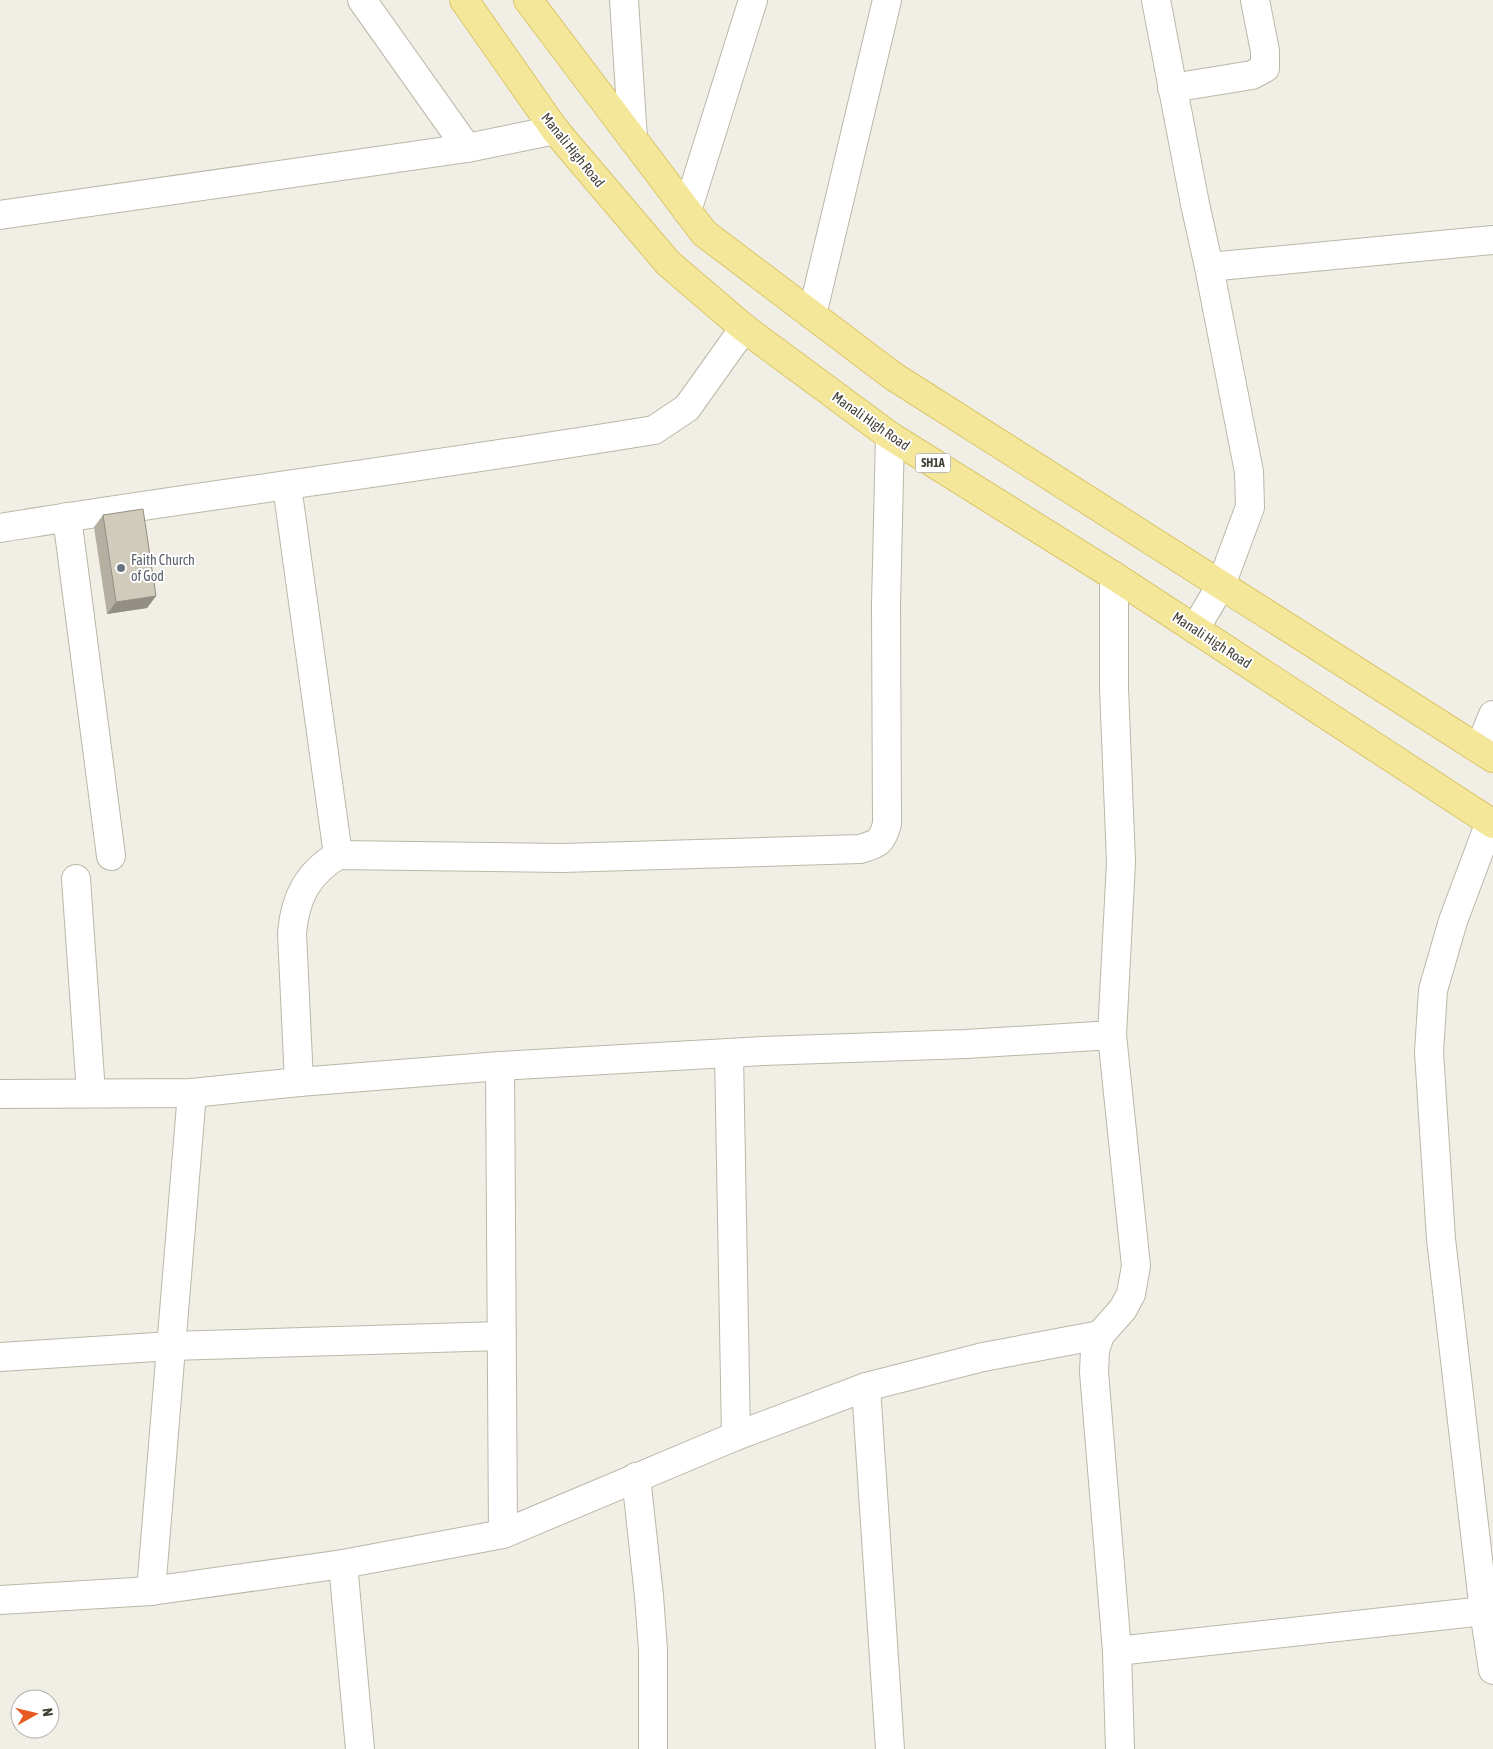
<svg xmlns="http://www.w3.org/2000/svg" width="1493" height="1749" font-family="'Asap Condensed',sans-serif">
<rect width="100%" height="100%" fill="#f1efe5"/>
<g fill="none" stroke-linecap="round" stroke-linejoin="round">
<defs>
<g id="minor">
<polyline points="362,0 467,148"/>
<polyline points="624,0 633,139"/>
<polyline points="1156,0 1195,204 1209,267 1249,472 1250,507 1221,585 1195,629"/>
<polyline points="1172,88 1252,75 1265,68 1265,51 1255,0"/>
<polyline points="687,211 753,0"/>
<polyline points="0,215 467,148 555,130"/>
<polyline points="1209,267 1493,240"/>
<polyline points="812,315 887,0"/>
<polyline points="287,486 338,855"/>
<polyline points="67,517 111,856"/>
<path d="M 0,528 C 217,493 436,466 654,430 L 687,408 L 744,328"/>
<polyline points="1479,749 1493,715"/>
<polyline points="1490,822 1453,921 1433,990 1429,1052 1441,1239 1484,1611 1493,1670"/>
<polyline points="76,879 91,1093"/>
<polyline points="1112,1035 1136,1266 1131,1294 1123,1309 1100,1335 1095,1350 1094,1372 1117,1651 1120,1749"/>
<polyline points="729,1054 736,1436"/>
<polyline points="500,1066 503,1534"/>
<path d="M 299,1082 L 292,933 C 295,898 307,874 338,855 L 562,858 L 860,849 C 878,844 882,842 887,824 L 886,605 L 890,436"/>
<polyline points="0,1094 192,1093 299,1082 500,1066 763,1051 966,1044 1112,1035 1121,862 1114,688 1114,576"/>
<polyline points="0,1357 171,1346 501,1336"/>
<polyline points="866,1387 890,1749"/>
<polyline points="636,1477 649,1596 653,1650 653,1749"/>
<polyline points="343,1564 360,1749"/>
<polyline points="151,1591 192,1093"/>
<polyline points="0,1600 151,1591 343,1564 503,1534 736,1436 866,1387 983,1357 1100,1335"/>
<polyline points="1117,1651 1484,1611"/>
</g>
<g id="major">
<polyline points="464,0 555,130 668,263 744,328 890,436 1114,576 1493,824"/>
<polyline points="528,0 704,233 893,376 1493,758"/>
</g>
</defs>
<!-- minor casing -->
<use href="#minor" stroke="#bbb7a8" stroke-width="30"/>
<!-- major casing -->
<use href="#major" stroke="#d9c66b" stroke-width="30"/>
<!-- minor -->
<use href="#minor" stroke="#fff" stroke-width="28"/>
<!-- major -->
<use href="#major" stroke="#f5e799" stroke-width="28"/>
</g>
<!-- wall -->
<polygon fill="#b4afa1" points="103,515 156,596 147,608 107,614 94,527"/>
<!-- shaded-wall -->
<polygon fill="#928e83" points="156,596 147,608 107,614 116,602"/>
<!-- building -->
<polygon fill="#d1cbbb" stroke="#928e83" points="143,509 156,596 116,602 103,515"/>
<!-- markers -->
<circle fill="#6b7280" stroke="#fff" stroke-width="2" cx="121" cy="568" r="5"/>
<g text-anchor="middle" stroke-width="4" stroke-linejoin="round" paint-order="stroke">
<!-- shield labels -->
<rect fill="#fff" stroke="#7b7972" stroke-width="1" x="915.5" y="453.5" width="35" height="19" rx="4"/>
<g font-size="12" font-weight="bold" fill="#423f35">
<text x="933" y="467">SH1A</text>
</g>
<!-- street labels -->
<g font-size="14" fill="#423f35" stroke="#fff">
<text transform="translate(573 150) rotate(51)" y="5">Manali High Road</text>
<text transform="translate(871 421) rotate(35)" y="5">Manali High Road</text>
<text transform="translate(1212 640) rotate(33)" y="5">Manali High Road</text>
</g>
<!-- worship labels -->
<g font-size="14" fill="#5b616d" stroke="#fff" text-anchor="start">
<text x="131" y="565">Faith Church<tspan x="131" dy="16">of God</tspan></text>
</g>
</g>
<!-- north arrow -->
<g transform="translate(35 1714) rotate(82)"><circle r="24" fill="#ffffff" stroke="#b3b2ae"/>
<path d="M0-4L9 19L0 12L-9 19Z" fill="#e75c25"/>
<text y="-8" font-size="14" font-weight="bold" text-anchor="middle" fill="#423f35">N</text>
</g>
</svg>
